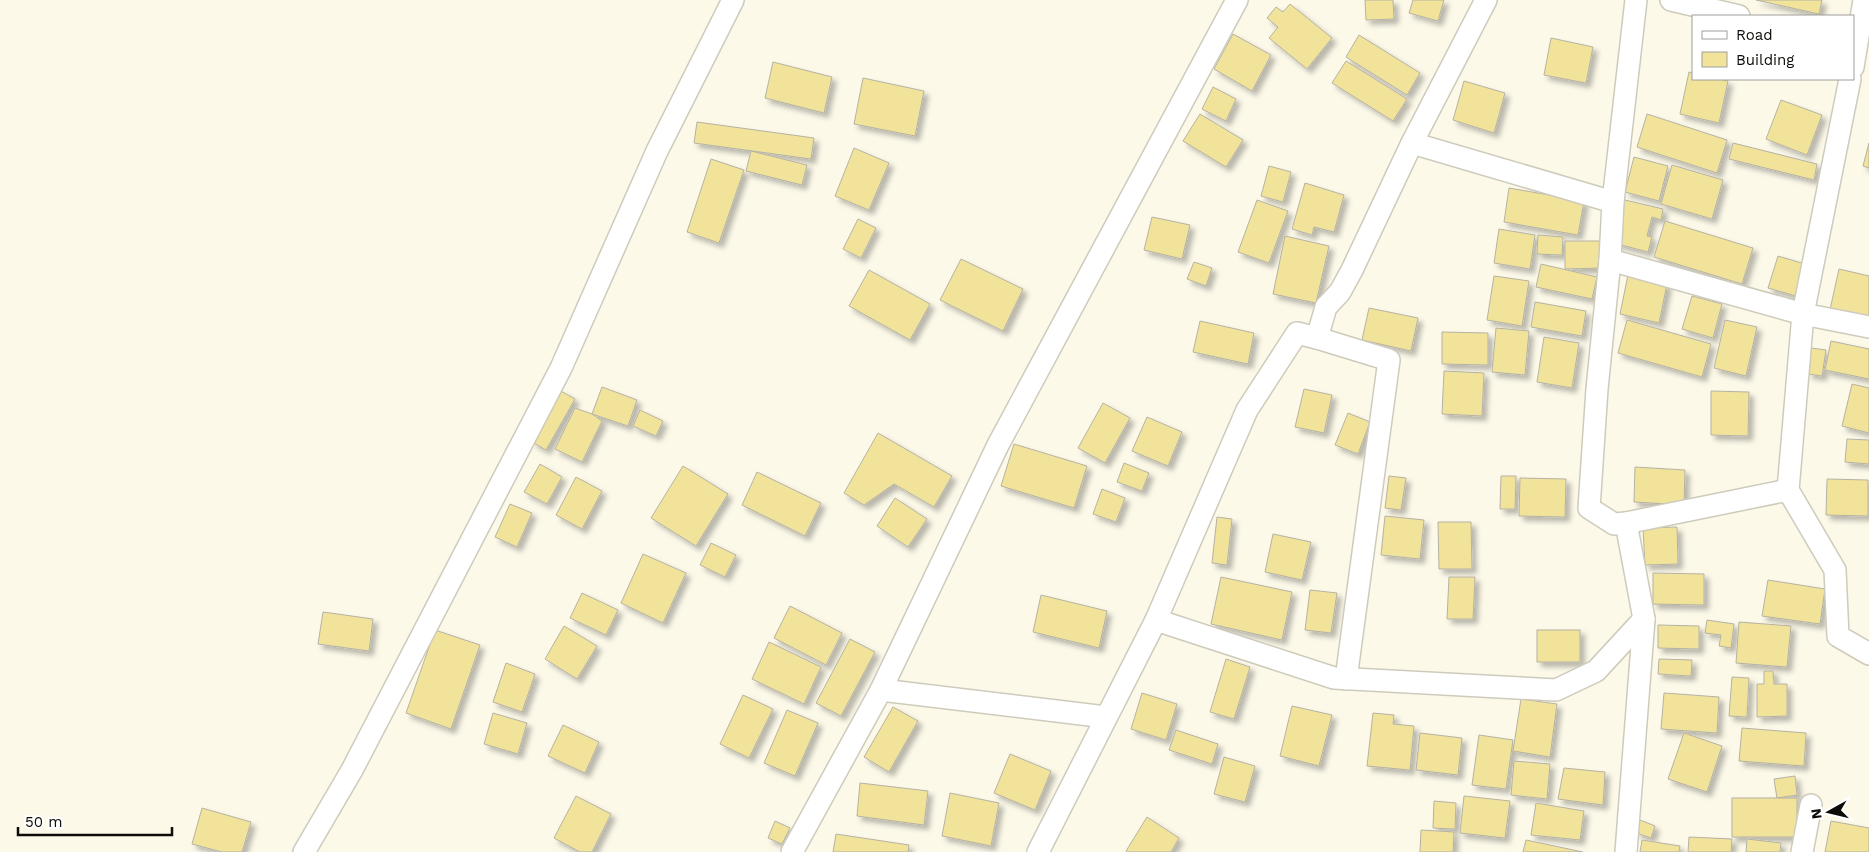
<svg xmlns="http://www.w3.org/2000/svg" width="1869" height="852" font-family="'Work Sans',sans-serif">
<defs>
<filter id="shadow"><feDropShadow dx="4.5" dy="4.5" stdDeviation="2.5" flood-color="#0004"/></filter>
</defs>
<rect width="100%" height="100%" fill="#fcf9e9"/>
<!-- building -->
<g fill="#f2e39a" stroke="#b5b2a4" filter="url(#shadow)">
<polygon points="1365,0 1393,0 1394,19 1366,20"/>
<polygon points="1413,0 1444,0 1438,21 1409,13"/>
<polygon points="1756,0 1822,0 1819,14"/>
<polygon points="1290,4 1332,38 1307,69 1269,38 1278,27 1267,18 1276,7 1283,12"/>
<polygon points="1233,34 1271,55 1252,91 1214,69"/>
<polygon points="1359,35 1420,73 1407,95 1346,57"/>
<polygon points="1551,38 1593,47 1586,83 1544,75"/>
<polygon points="1346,61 1407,99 1393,121 1332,83"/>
<polygon points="773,62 832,77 824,113 765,98"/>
<polygon points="1689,72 1693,73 1693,79 1720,79 1728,81 1719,123 1680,114"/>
<polygon points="863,78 924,91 915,136 854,124"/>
<polygon points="1464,81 1505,93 1494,133 1453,120"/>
<polygon points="1213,87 1236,99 1226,121 1202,109"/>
<polygon points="1781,100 1822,115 1807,155 1766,139"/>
<polygon points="1200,114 1243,140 1226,167 1183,141"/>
<polygon points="1647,114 1727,140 1717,173 1637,147"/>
<polygon points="697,122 814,138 811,159 694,143"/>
<polygon points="1733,143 1817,164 1814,180 1729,159"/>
<polygon points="1869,143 1869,168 1863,166"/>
<polygon points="854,148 889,163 869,210 835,196"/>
<polygon points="751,151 807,165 802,185 746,171"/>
<polygon points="1634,157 1668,166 1659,201 1625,192"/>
<polygon points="711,159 744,170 719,243 687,232"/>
<polygon points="1672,165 1723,180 1712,219 1661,204"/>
<polygon points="1269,166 1291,172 1283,202 1261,196"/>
<polygon points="1305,183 1344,195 1334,232 1314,227 1312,235 1292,229"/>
<polygon points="1509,188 1584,201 1578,235 1504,222"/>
<polygon points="1257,200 1288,211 1269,263 1238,252"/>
<polygon points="1625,200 1663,209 1661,220 1652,217 1647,236 1652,237 1648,252 1614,243"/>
<polygon points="1152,217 1190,225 1182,259 1144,250"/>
<polygon points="858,219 876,228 861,258 843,249"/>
<polygon points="1665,221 1753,248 1742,284 1654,257"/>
<polygon points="1499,229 1535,235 1530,269 1494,263"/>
<polygon points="1538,235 1563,237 1562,255 1537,254"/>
<polygon points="1285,236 1329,246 1316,303 1273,294"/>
<polygon points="1565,241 1601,241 1601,268 1565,269"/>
<polygon points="1778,256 1805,264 1796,296 1768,288"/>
<polygon points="961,259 1023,289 1003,331 940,300"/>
<polygon points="1194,262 1212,268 1206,286 1187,279"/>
<polygon points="1541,264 1597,277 1592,299 1536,287"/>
<polygon points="1839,269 1869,276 1869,322 1829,314"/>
<polygon points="869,270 930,304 910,340 849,306"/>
<polygon points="1628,275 1667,284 1659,323 1620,314"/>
<polygon points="1494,276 1529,281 1522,326 1487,320"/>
<polygon points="1692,296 1722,304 1713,338 1682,329"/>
<polygon points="1535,302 1586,311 1582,336 1531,327"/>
<polygon points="1369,308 1418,318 1411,351 1362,340"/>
<polygon points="1627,320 1711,344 1702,377 1618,353"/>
<polygon points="1725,320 1757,327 1746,376 1714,368"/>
<polygon points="1200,321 1254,333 1248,364 1193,352"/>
<polygon points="1496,328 1529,331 1525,375 1492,372"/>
<polygon points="1442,332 1488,333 1488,365 1442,364"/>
<polygon points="1544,337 1579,343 1572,388 1537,382"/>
<polygon points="1831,341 1869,349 1869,379 1825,370"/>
<polygon points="1811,348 1826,350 1822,376 1808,374"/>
<polygon points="1444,371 1484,373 1482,416 1442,414"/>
<polygon points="1852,384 1869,388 1869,433 1842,426"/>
<polygon points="602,387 637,400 628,426 592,414"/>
<polygon points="1304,389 1332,395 1324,433 1295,427"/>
<polygon points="561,391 575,399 546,450 532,442"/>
<polygon points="1711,391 1749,392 1748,436 1711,435"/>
<polygon points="1103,403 1130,418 1105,463 1078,448"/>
<polygon points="575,408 592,414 602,421 582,462 555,449"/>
<polygon points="640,410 663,421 656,436 633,426"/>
<polygon points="1348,413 1370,422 1358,454 1335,445"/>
<polygon points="1147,417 1182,432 1168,466 1132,451"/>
<polygon points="878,433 952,476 934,507 894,484 864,505 844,493"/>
<polygon points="1847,439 1869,440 1869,464 1845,462"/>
<polygon points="1014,444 1087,466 1074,508 1001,486"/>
<polygon points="1124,463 1149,473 1142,491 1117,482"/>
<polygon points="540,464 562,477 547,504 524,492"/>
<polygon points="683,466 728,494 696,546 651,518"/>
<polygon points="1635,467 1685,470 1684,505 1634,502"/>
<polygon points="757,472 821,503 805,536 742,505"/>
<polygon points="1389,476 1406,478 1401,510 1385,508"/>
<polygon points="1501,476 1516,476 1515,509 1500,509"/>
<polygon points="576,477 602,491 582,529 556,515"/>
<polygon points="1520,478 1566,479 1565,517 1519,516"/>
<polygon points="1827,479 1868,480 1868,516 1826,515"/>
<polygon points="1102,489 1125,498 1116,522 1093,514"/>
<polygon points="895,498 927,519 908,547 877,526"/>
<polygon points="510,504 532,513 517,547 495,537"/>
<polygon points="1385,516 1424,520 1420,559 1381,555"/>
<polygon points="1217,517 1232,519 1227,565 1212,563"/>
<polygon points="1438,522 1471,522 1472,569 1439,569"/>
<polygon points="1677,527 1678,564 1645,565 1643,528"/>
<polygon points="1273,534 1311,542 1302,580 1265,572"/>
<polygon points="711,543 736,555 725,577 700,565"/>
<polygon points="643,554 686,573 663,623 621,603"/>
<polygon points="1653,573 1704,574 1704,605 1653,604"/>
<polygon points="1221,577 1292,592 1282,640 1211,624"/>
<polygon points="1449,577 1475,577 1473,619 1447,619"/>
<polygon points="1768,580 1825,589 1820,624 1762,616"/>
<polygon points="1310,590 1337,593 1331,633 1305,630"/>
<polygon points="582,593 618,610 606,635 570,618"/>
<polygon points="1041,595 1107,611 1099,648 1033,632"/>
<polygon points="790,606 842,633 826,665 774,638"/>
<polygon points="323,612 373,619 369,651 318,644"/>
<polygon points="1707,620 1734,624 1731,648 1719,646 1721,635 1705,633"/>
<polygon points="1739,622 1791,626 1787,667 1736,663"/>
<polygon points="1658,625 1699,626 1699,649 1658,648"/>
<polygon points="564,626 597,646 577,679 545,659"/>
<polygon points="435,630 480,645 451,729 406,713"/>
<rect x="1537" y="630" width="43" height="32"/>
<polygon points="850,639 875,652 841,716 816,703"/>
<polygon points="769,642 821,667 804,704 752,679"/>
<polygon points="1226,659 1250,667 1234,719 1210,712"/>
<polygon points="1659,659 1692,660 1691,676 1658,674"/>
<polygon points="506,663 535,674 522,712 493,702"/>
<polygon points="1764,671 1773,671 1774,684 1787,684 1787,716 1757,717 1757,684 1764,684"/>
<polygon points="1732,677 1749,678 1747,717 1729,716"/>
<polygon points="1142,693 1177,704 1166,740 1131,729"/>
<polygon points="1664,693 1719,697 1717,733 1661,729"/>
<polygon points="743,695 773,709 749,758 720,744"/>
<polygon points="1521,699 1557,704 1550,757 1513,751"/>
<polygon points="1292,706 1332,715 1319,766 1280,756"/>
<polygon points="893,707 918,721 889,772 864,757"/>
<polygon points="787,710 818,723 795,776 764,763"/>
<polygon points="493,713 527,723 518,754 484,744"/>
<polygon points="1373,713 1394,715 1393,724 1414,726 1410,770 1367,766"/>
<polygon points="563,725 599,742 585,773 548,756"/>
<polygon points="1742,728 1806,733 1804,766 1739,761"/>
<polygon points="1176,730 1218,744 1212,764 1169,750"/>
<polygon points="1420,733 1462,738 1458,775 1416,770"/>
<polygon points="1684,733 1722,746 1707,792 1668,779"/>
<polygon points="1479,735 1513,740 1506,789 1472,785"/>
<polygon points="1010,754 1051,771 1035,810 994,793"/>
<polygon points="1224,757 1255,766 1245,802 1214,794"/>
<polygon points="1514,761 1550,764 1547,799 1511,795"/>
<polygon points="1564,768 1605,772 1603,805 1558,799"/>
<polygon points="1795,776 1797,795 1777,798 1774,779"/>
<polygon points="860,783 928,791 924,825 857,816"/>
<polygon points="950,793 999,803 991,846 942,836"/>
<polygon points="576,796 611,814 592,852 580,852 554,838"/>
<polygon points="1464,796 1510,801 1505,838 1460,833"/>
<rect x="1732" y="798" width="65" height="39"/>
<polygon points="1434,801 1456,803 1455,829 1433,828"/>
<polygon points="1536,803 1584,811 1580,840 1531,835"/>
<polygon points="202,808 251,822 242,852 222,852 192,844"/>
<polygon points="1147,817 1179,838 1171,852 1128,852 1126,851"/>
<polygon points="1640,820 1655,826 1651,838 1636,833"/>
<polygon points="775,821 790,828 782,844 768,838"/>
<polygon points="1831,821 1869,828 1869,852 1825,852"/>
<polygon points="1421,830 1454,832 1453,852 1420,852"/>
<polygon points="836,834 909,845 908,852 833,852"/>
<polygon points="1689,837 1732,839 1731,852 1688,852"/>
<polygon points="1747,839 1781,843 1780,852 1746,852"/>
<polygon points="1526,840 1583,852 1523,852"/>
<polygon points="1642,840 1680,846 1679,852 1640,852"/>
</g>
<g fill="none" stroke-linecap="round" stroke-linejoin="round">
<defs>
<g id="minor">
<polyline points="1671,0 1739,16"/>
<polyline points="1853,67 1864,0"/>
<polyline points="1850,79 1803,314 1788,490 1835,570 1838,636 1869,654"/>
<polyline points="1412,143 1613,202 1610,260 1803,314 1869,327"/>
<polyline points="1613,202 1636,0"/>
<polyline points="1610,260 1597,389 1589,508 1614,524 1626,523"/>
<polyline points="1317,338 1389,360 1346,679"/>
<polyline points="1156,620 1334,678 1556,690 1596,671 1644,619"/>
<polyline points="881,690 1106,717"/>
<polyline points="304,852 352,770 561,368 657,151 733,0"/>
<polyline points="792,852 881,690 998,445 1237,0"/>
<polyline points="1038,852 1156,620 1247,410 1297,333 1317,338 1326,307 1340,292 1352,270 1412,143 1486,0"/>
<polyline points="1626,852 1644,619 1626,523 1788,490"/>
<polyline points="1802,852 1811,805"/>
</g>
</defs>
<!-- minor casing -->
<use href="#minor" stroke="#cecbbc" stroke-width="24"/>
<!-- minor -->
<use href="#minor" stroke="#fff" stroke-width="21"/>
</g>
<!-- legend -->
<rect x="1692" y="15" width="162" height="65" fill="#ffffff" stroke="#9e9e9c"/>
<rect x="1702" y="31" width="25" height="8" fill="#ffffff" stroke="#9e9e9c"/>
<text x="1736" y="40" font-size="15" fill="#0d0c07">Road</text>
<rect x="1702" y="52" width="25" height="15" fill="#f2e39a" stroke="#9e9e9c"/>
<text x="1736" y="65" font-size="15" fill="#0d0c07">Building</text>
<!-- north arrow -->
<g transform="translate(1829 812) rotate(262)" stroke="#ffffff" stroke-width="4" paint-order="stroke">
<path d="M0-4L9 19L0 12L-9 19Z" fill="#0d0c07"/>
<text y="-8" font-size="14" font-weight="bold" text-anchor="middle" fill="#0d0c07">N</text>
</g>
<!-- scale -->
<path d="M18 827v8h154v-8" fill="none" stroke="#0d0c07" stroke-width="2.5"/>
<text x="25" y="827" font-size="15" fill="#0d0c07" stroke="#ffffff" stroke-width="4" paint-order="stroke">50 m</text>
</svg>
